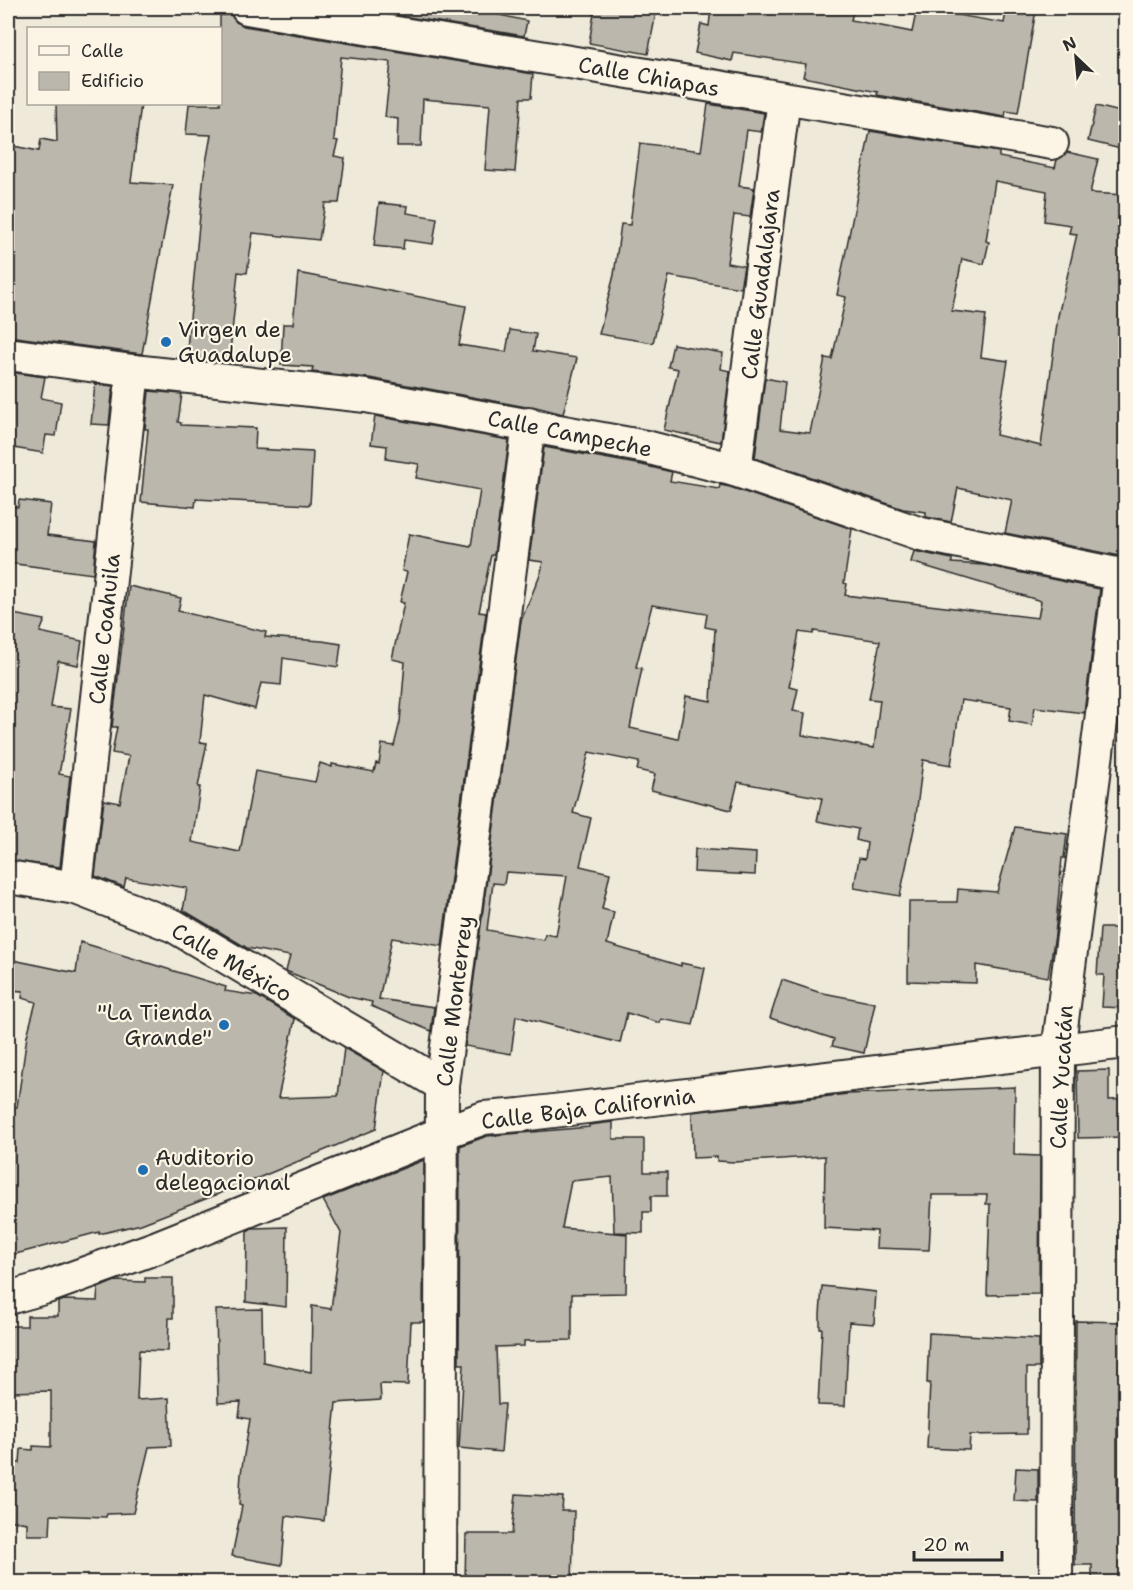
<svg xmlns="http://www.w3.org/2000/svg" width="1133" height="1590" font-family="'Shantell Sans',sans-serif">
<rect width="100%" height="100%" fill="#efe9da"/>
<filter id="ink" filterUnits="userSpaceOnUse"><feTurbulence type="fractalNoise" baseFrequency=".0167" numOctaves="2"/><feDisplacementMap in="SourceGraphic" scale="12" xChannelSelector="R" yChannelSelector="G"/><feConvolveMatrix kernelMatrix="1 2 1 2 8 2 1 2 1" color-interpolation-filters="sRGB"/></filter>
<g filter="url(#ink)">
<!-- building -->
<g fill="#bcb7ac" stroke="#2b2b2b" stroke-width="1.5" fill-rule="evenodd">
<polygon points="353,8 481,8 481,11 527,21 524,36"/>
<polygon points="595,8 657,8 648,54 589,43"/>
<polygon points="711,8 854,8 851,20 912,32 917,8 952,8 951,14 1004,23 1007,8 1036,10 1018,113 1006,111 1005,117 877,95 878,92 803,77 806,64 734,53 732,61 695,53 701,24 709,26"/>
<polygon points="220,15 231,15 236,22 244,26 533,74 531,98 521,98 515,172 485,170 490,105 423,99 421,146 397,146 398,119 385,117 391,62 341,57 334,140 338,141 334,156 345,158 339,203 325,203 319,240 253,233 247,273 238,272 229,362 186,359 204,174 211,135 186,134 189,104 220,104"/>
<polygon points="56,104 141,104 131,182 173,185 142,354 8,336 8,145 39,151 41,139 57,142"/>
<polygon points="708,104 764,113 761,132 747,130 739,186 754,188 750,217 734,215 727,263 744,266 740,288 669,276 653,343 599,334 614,275 621,224 630,225 640,143 701,151"/>
<polygon points="1096,106 1125,113 1125,150 1088,141"/>
<path d="M 870,131 L 999,152 L 999,157 L 1055,168 L 1057,160 L 1067,152 L 1098,159 L 1090,193 L 1125,195 L 1125,557 L 1005,533 L 1012,500 L 958,488 L 951,522 L 926,517 L 926,512 L 903,509 L 755,458 L 765,378 L 785,382 L 780,429 L 810,433 L 825,358 L 832,359 L 846,297 L 837,295 ZM 995,181 L 1047,191 L 1044,221 L 1071,225 L 1069,233 L 1077,234 L 1058,316 L 1041,446 L 996,435 L 1008,361 L 981,357 L 986,315 L 952,311 L 962,259 L 984,264 L 989,242 L 986,241 Z"/>
<polygon points="379,203 408,206 407,213 437,218 433,244 404,240 403,249 374,246"/>
<polygon points="298,273 466,306 459,345 506,352 510,330 536,334 533,351 577,358 563,414 532,406 526,407 369,378 312,372 313,367 281,365 283,324 293,324"/>
<polygon points="673,344 723,353 721,369 730,371 721,442 664,430 678,369 668,367"/>
<polygon points="8,372 45,377 41,398 61,402 56,436 46,435 43,453 8,447"/>
<polygon points="95,384 113,386 109,425 91,424"/>
<polygon points="149,391 182,394 178,422 181,423 181,425 256,428 255,449 313,452 310,505 196,499 195,507 141,502 148,429 145,429"/>
<polygon points="375,416 509,440 494,555 491,555 479,612 486,613 442,946 392,938 379,999 434,1007 431,1031 371,1006 372,1002 349,997 286,971 290,956 247,948 183,910 187,888 126,878 124,887 95,876 104,800 120,803 129,756 112,753 117,727 112,727 129,586 181,598 178,611 266,632 265,637 322,641 341,644 338,667 283,658 281,685 261,683 255,709 205,695 200,742 207,743 198,787 200,787 192,842 240,852 255,771 315,782 320,763 332,767 332,764 374,772 376,763 379,764 382,744 394,746 400,722 405,662 392,659 404,603 400,602 407,572 402,571 409,534 471,546 480,490 416,478 419,464 386,459 387,446 371,444"/>
<path d="M 544,447 L 642,465 L 672,472 L 670,481 L 719,489 L 720,485 L 730,487 L 852,529 L 844,583 L 847,584 L 845,595 L 1038,618 L 1041,601 L 911,562 L 914,551 L 952,559 L 952,563 L 984,565 L 1100,589 L 1084,713 L 1035,707 L 1032,725 L 1009,721 L 1011,707 L 961,700 L 951,765 L 923,760 L 915,824 L 900,896 L 854,888 L 859,858 L 865,859 L 867,843 L 856,840 L 858,829 L 817,821 L 822,798 L 738,782 L 731,810 L 651,790 L 655,774 L 637,770 L 639,762 L 589,752 L 573,813 L 591,818 L 580,866 L 610,873 L 602,909 L 614,912 L 607,944 L 681,966 L 681,963 L 705,968 L 693,1025 L 661,1019 L 660,1023 L 627,1013 L 620,1043 L 516,1016 L 511,1054 L 465,1046 L 521,621 L 541,572 L 543,562 L 529,560 ZM 652,605 L 707,614 L 705,627 L 715,629 L 711,701 L 686,696 L 678,739 L 630,728 L 642,668 L 636,667 ZM 814,631 L 880,641 L 869,699 L 880,700 L 874,748 L 802,735 L 805,713 L 793,711 L 798,689 L 789,687 L 799,632 L 813,634 ZM 506,872 L 567,876 L 556,936 L 545,934 L 544,940 L 487,930 L 493,883 L 504,884 Z"/>
<polygon points="19,500 51,504 47,535 96,541 93,574 8,563 8,506 18,507"/>
<polygon points="8,613 45,620 40,632 82,641 78,665 58,661 51,707 71,709 59,774 70,776 60,867 8,860"/>
<polygon points="1015,827 1067,834 1064,858 1062,858 1055,935 1048,977 976,965 976,983 908,981 909,902 957,902 958,889 997,892"/>
<polygon points="695,849 756,853 755,875 694,872"/>
<polygon points="1100,928 1125,928 1125,1008 1102,1007 1104,975 1097,975"/>
<polygon points="80,942 226,987 225,991 257,996 295,1019 278,1098 338,1096 344,1048 384,1071 376,1129 239,1186 141,1224 99,1234 99,1232 8,1256 8,1108 17,1107 27,1036 36,1002 22,998 23,991 8,990 8,959 76,973"/>
<polygon points="782,980 818,992 875,1003 864,1053 832,1046 834,1039 770,1018"/>
<polygon points="1109,1070 1109,1100 1125,1099 1125,1137 1078,1138 1077,1071"/>
<polygon points="1015,1087 1014,1155 1040,1156 1039,1294 987,1295 990,1204 986,1204 987,1195 932,1195 929,1250 876,1248 877,1231 824,1228 825,1156 735,1162 717,1161 717,1157 693,1158 692,1112 848,1094"/>
<polygon points="613,1122 613,1139 644,1139 644,1172 667,1172 667,1196 651,1196 651,1212 643,1212 643,1233 614,1232 612,1177 571,1181 562,1228 627,1234 626,1293 572,1294 572,1340 524,1341 524,1346 496,1347 498,1404 505,1404 501,1452 459,1448 464,1364 459,1364 460,1146 487,1136 589,1127 589,1125"/>
<polygon points="424,1160 423,1322 411,1322 408,1385 380,1384 381,1400 336,1403 324,1521 286,1516 282,1565 232,1556 242,1506 239,1505 241,1473 250,1419 239,1417 241,1402 218,1403 216,1310 262,1309 263,1362 311,1372 312,1306 331,1309 341,1233 323,1200"/>
<polygon points="287,1227 286,1307 246,1302 247,1231 252,1228"/>
<polygon points="145,1278 173,1278 173,1318 169,1318 168,1351 139,1350 137,1400 169,1398 171,1446 149,1447 133,1513 107,1514 106,1517 51,1515 50,1535 27,1535 27,1523 8,1520 8,1462 20,1463 21,1449 33,1450 33,1446 51,1447 51,1391 8,1392 8,1326 27,1326 27,1316 58,1316 58,1302 64,1300 97,1301 98,1288 115,1281 145,1282"/>
<polygon points="822,1286 876,1292 874,1324 849,1322 845,1406 818,1405 822,1328 820,1328 820,1315"/>
<polygon points="1076,1321 1125,1322 1125,1417 1117,1416 1117,1503 1121,1504 1121,1582 1092,1582 1092,1565 1075,1565"/>
<polygon points="929,1333 1039,1339 1039,1368 1027,1368 1027,1434 970,1435 969,1450 927,1448 930,1383 927,1383"/>
<polygon points="1016,1468 1038,1469 1038,1502 1014,1501"/>
<polygon points="516,1494 563,1497 562,1511 574,1511 572,1582 465,1582 466,1534 512,1534"/>
</g>
<g fill="none" stroke-linecap="round" stroke-linejoin="round">
<defs>
<g id="minor">
<polyline points="247,8 1052,143"/>
<polyline points="8,354 133,371 366,396 646,447 735,470 921,534 1126,576"/>
<polyline points="735,470 784,99"/>
<polyline points="8,877 76,888 174,926 442,1085"/>
<polyline points="76,888 133,371"/>
<polyline points="8,1298 47,1287 155,1248 442,1133 484,1118 520,1115 1126,1042"/>
<polyline points="440,1582 442,1085 529,424"/>
<polyline points="1056,1582 1058,1051 1120,576"/>
</g>
</defs>
<!-- minor casing -->
<use href="#minor" stroke="#2b2b2b" stroke-width="36"/>
<!-- minor -->
<use href="#minor" stroke="#fcf5e5" stroke-width="32"/>
</g>
</g>
<!-- markers -->
<g fill="#1f6fb2" stroke="#fcf5e5" stroke-width="2">
<circle cx="166" cy="342" r="6"/>
<circle cx="224" cy="1025" r="6"/>
<circle cx="143" cy="1170" r="6"/>
</g>
<g text-anchor="middle" stroke-width="4.5" stroke-linejoin="round" paint-order="stroke">
<!-- street labels -->
<g font-size="22" fill="#2b2b2b" stroke="#fcf5e5">
<text transform="translate(649 76) rotate(10)" y="8">Calle Chiapas</text>
<text transform="translate(760 284) rotate(-83)" y="8">Calle Guadalajara</text>
<text transform="translate(570 433) rotate(11)" y="8">Calle Campeche</text>
<text transform="translate(104 629) rotate(-84)" y="8">Calle Coahuila</text>
<text transform="translate(232 962) rotate(30)" y="8">Calle México</text>
<text transform="translate(454 1001) rotate(-83)" y="8">Calle Monterrey</text>
<text transform="translate(1061 1077) rotate(-87)" y="8">Calle Yucatán</text>
<text transform="translate(588 1108) rotate(-7)" y="8">Calle Baja California</text>
</g>
<!-- poi labels -->
<g font-size="22" fill="#2b2b2b" stroke="#fcf5e5" text-anchor="start">
<text x="178" y="337">Virgen de<tspan x="178" dy="25">Guadalupe</tspan></text>
<text x="212" y="1020" text-anchor="end">"La Tienda<tspan x="212" dy="25">Grande"</tspan></text>
<text x="155" y="1165">Auditorio<tspan x="155" dy="25">delegacional</tspan></text>
</g>
</g>
<!-- margin -->
<rect width="1133" height="1590" fill="none" stroke="#fcf5e5" stroke-width="30"/>
<rect x="15" y="15" width="1103" height="1560" fill="none" stroke="#2b2b2b" stroke-width="2" filter="url(#ink)"/>
<!-- legend -->
<rect x="27" y="27" width="195" height="78" fill="#fcf5e5" stroke="#a8a49b" stroke-width="1.5"/>
<rect x="39" y="46" width="30" height="9" fill="#fcf5e5" stroke="#a8a49b" stroke-width="1.5"/>
<text x="81" y="57" font-size="18" fill="#2b2b2b">Calle</text>
<rect x="39" y="72" width="30" height="18" fill="#bcb7ac" stroke="#a8a49b" stroke-width="1.5"/>
<text x="81" y="87" font-size="18" fill="#2b2b2b">Edificio</text>
<!-- north arrow -->
<g transform="translate(1076 57) rotate(334)" stroke="#fcf5e5" stroke-width="4.5" paint-order="stroke">
<path d="M0-4.5L10 22L0 15L-10 22Z" fill="#2b2b2b"/>
<text y="-9" font-size="16" font-weight="bold" text-anchor="middle" fill="#2b2b2b">N</text>
</g>
<!-- scale -->
<path d="M914 1551v9h88v-9" fill="none" stroke="#2b2b2b" stroke-width="3"/>
<text x="923" y="1551" font-size="18" fill="#2b2b2b" stroke="#fcf5e5" stroke-width="4.5" paint-order="stroke">20 m</text>
</svg>
